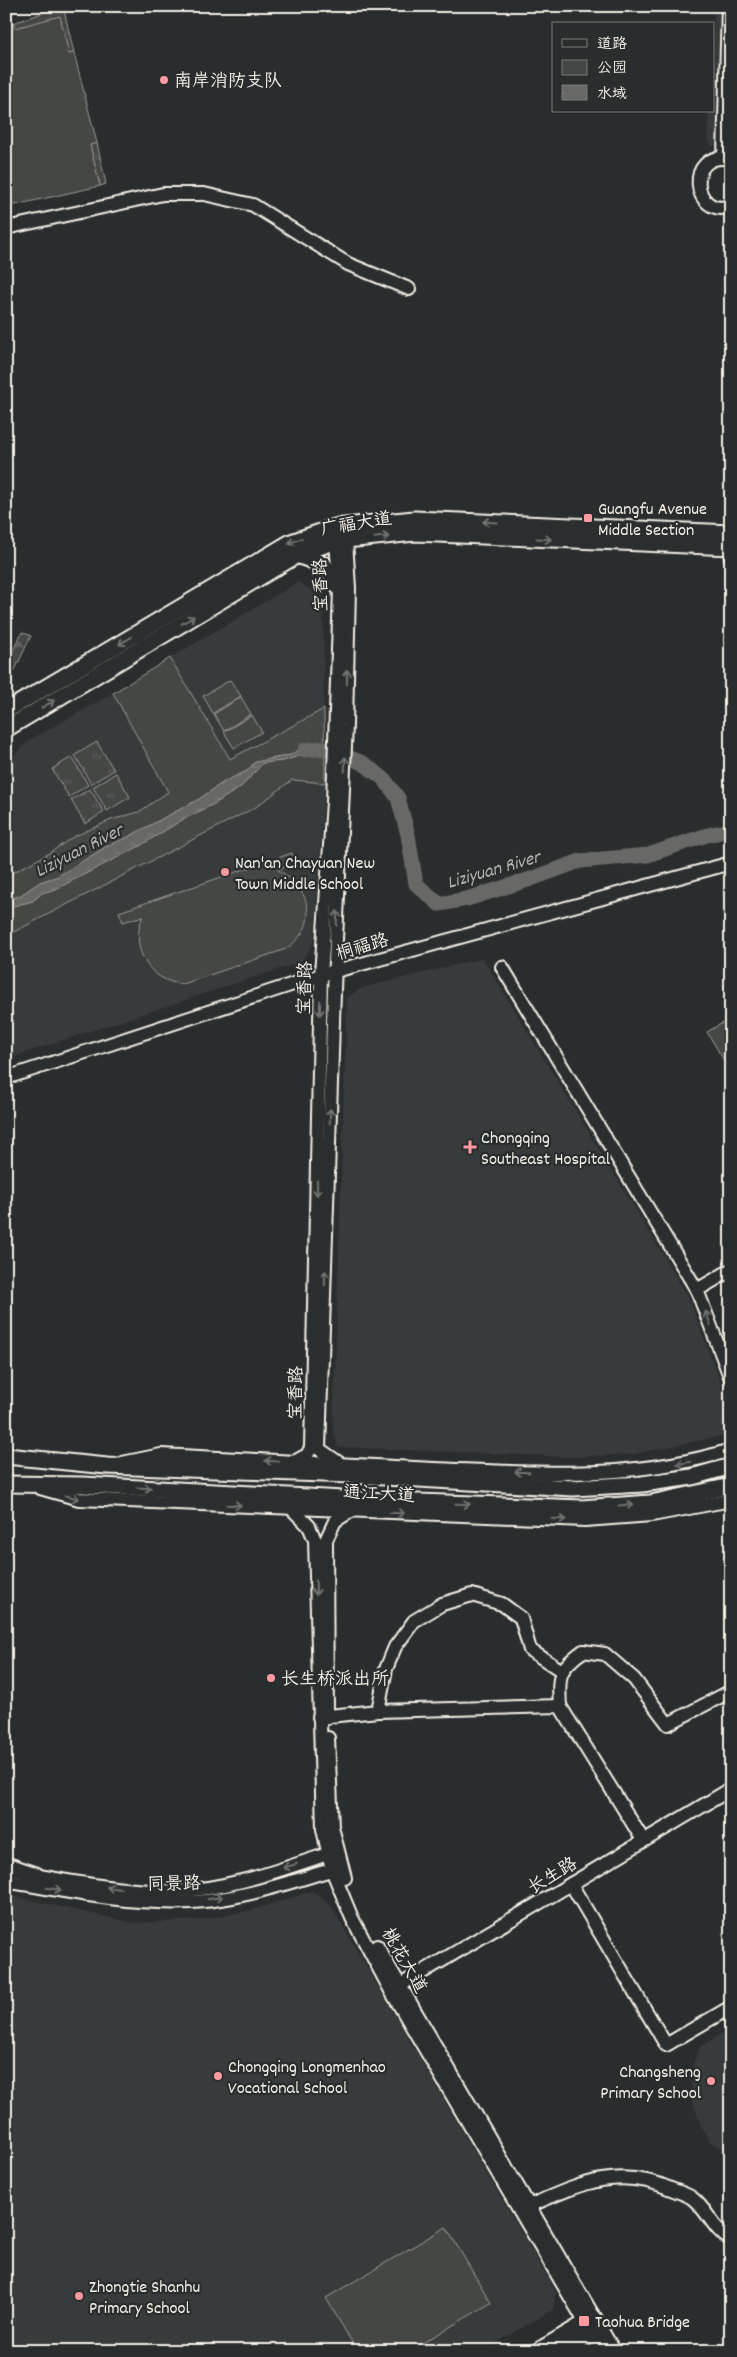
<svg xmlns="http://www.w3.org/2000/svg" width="737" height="2357" font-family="Dekko,'LXGW WenKai TC',sans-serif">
<defs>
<pattern id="grass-tufts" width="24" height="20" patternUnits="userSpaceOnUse" patternTransform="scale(1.25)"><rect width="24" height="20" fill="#444645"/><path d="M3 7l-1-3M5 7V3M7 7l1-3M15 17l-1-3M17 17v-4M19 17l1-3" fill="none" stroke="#606160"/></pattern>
<pattern id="forest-firs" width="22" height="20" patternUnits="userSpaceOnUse" patternTransform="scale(1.25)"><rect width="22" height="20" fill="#444645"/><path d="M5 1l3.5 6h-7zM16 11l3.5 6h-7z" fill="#606160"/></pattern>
<pattern id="water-ripples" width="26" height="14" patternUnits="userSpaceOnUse" patternTransform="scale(1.25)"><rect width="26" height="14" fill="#676866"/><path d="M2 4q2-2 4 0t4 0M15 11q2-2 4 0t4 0" fill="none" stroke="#7d7e7c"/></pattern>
</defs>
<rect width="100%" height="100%" fill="#2a2d2e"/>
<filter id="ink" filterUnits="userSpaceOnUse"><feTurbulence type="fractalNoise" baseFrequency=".02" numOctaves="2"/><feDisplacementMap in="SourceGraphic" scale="10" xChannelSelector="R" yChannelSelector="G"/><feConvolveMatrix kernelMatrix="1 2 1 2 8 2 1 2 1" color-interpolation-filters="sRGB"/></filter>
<g filter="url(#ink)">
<!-- built -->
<g fill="#373a3a">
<polygon points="714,6 731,6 731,146 711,146 707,136 709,111 713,111"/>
<polygon points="298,582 323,597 324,709 230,759 170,658"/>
<polygon points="113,693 168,792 139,812 111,820 73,837 48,854 6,876 6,768 10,760 28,741"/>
<polygon points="292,780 325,783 314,943 301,962 6,1059 6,936 256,807"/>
<polygon points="483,958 688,1296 731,1410 731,1434 634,1454 569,1457 338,1447 333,1430 347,998 362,988"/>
<polygon points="312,1891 330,1904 556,2292 553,2310 482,2351 6,2351 6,1899 12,1896 134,1923 200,1920 249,1911"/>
<polygon points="731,2028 731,2149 726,2150 710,2142 701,2126 691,2096 692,2066 700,2047"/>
</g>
<!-- grass -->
<g fill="url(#grass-tufts)" stroke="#9c9c96">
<polygon points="63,6 74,53 69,54 14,28 13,23"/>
<polygon points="97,143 106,184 100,186 90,145"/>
<polygon points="97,742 114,770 91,784 75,755"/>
<polygon points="72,757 88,785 69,797 52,769"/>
<polygon points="116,773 130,797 107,811 93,787"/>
<polygon points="90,789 104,812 85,824 71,800"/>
</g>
<!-- forest -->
<polygon fill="url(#forest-firs)" stroke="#9c9c96" points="22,632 31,636 13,674 6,671 6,665"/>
<!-- park -->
<g fill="#444645" stroke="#9c9c96">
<polygon points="60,16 69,54 74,53 97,143 90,145 100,186 6,207 7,25 13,23 15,28"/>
<polygon points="170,658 230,759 324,709 325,783 292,780 256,807 6,936 6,876 48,854 73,837 111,820 139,812 168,792 113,693"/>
<polygon points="230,680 241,696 213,713 203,696"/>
<polygon points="241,697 251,714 224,731 214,714"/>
<polygon points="252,715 262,732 234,748 224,732"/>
<path d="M 292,853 L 296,863 L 278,870 C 311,889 321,925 286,949 L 183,984 C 148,982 129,947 143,916 L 123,922 L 119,912 Z"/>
<polygon points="731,1018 731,1068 729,1069 707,1032"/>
<polygon points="446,2227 491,2303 409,2351 357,2351 326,2298"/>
</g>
<!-- water -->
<polygon fill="url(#water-ripples)" stroke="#9f9f9a" points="316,744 325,744 325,755 321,752 310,752 284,761 263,763 241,787 216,803 182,820 140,846 56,889 42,893 33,901 6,908 6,900 21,895 40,882 58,876 109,845 126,838 199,799 225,781 247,771 255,762 290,755 304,747"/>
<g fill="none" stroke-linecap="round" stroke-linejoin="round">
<!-- river -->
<polyline stroke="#676866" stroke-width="15" points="305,750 325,748 363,763 384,779 398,798 408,835 416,884 439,904 467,899 531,879 580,861 648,855 707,835 731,830"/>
<defs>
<g id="minor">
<polyline points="724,157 728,6"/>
<path d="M 731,159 C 684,149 692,220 731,206"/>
<polyline points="6,228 163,194 204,194 253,205 348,264 409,289"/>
<polyline points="340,533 346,540 349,588 346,725 335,961 319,1449 342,1465"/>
<polyline points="728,538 731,558"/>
<polyline points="502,967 697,1290 731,1379"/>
<polyline points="6,1078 321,975 731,863"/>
<polyline points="697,1290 731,1270"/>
<polyline points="294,1462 307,1455 311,1448 321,975 333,802 340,589 335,532"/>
<path d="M 122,1463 L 161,1455 C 252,1460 343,1465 434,1469 C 538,1473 629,1481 731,1450"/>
<polyline points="40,1488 79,1499 585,1520 652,1515 731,1500"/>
<polyline points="291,1508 309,1526 315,1540 323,1829 332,1870 352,1918 391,1991 602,2351"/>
<path d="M 560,1706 C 558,1676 558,1669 583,1651 L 605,1654 L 634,1679 L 668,1724 L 731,1691"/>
<polyline points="378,1711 386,1669 395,1647 414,1621 442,1604 472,1595 502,1604 521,1618 530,1650 562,1671"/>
<polyline points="319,1717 378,1711 560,1706 643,1840"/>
<polyline points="327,1718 326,1540 335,1521 351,1511"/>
<polyline points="328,1738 332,1827 345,1878"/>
<path d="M 26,1874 C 77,1882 127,1893 178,1891 C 232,1889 284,1868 334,1852"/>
<path d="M 6,1881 C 68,1892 130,1905 192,1902 C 241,1900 292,1881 338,1868"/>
<polyline points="571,1884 666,2045 731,2007"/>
<polyline points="377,1946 614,2351"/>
<polyline points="394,1989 731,1789"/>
<path d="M 529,2206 C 578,2185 618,2165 671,2189 C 678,2192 687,2194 692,2198 C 708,2210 713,2230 731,2240"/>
</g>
<g id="major">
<polyline points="297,555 324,565 340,589"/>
<polyline points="6,711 291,542 335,527 414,519 731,533"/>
<polyline points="6,729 297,555 336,541 415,533 731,547"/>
<polyline points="6,1456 107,1466 350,1475 573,1488 642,1484 692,1477 731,1466"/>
<polyline points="6,1484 83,1485 362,1500 581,1508 651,1503 731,1486"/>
<polyline points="6,1865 36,1875"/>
<polyline points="6,1883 12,1882"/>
<polyline points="538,2351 594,2318"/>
<polyline points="564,2351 601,2329"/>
</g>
</defs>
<!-- minor casing -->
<use href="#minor" stroke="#f4f1e8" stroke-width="16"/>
<!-- major casing -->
<use href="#major" stroke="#f4f1e8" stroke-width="19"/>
<!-- minor -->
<use href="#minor" stroke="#2a2d2e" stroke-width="12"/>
<!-- major -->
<use href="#major" stroke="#2a2d2e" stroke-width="15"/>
</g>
<!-- one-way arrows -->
<defs><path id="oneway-shaft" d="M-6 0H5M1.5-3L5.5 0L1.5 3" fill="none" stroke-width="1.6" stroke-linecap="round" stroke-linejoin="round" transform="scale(1.25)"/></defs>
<g stroke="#71726f">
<use href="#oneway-shaft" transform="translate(490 522) rotate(-177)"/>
<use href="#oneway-shaft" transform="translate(382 537) rotate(-6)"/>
<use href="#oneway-shaft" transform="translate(544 539) rotate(3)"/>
<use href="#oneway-shaft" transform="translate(295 541) rotate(157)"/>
<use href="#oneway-shaft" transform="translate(188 620) rotate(-31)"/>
<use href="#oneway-shaft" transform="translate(125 641) rotate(149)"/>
<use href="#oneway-shaft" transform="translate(347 677) rotate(-89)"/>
<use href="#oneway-shaft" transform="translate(48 704) rotate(-31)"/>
<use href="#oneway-shaft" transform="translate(345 764) rotate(-88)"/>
<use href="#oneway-shaft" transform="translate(337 918) rotate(-87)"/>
<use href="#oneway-shaft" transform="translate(320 1008) rotate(91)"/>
<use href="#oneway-shaft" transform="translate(330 1116) rotate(-88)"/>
<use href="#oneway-shaft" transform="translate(317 1188) rotate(91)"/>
<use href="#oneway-shaft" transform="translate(325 1278) rotate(-88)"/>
<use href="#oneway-shaft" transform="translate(708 1318) rotate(-110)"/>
<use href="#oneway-shaft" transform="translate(272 1461) rotate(-177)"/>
<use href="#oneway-shaft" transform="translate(684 1463) rotate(170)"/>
<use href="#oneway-shaft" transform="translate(522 1472) rotate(-178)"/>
<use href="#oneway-shaft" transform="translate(144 1488) rotate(3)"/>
<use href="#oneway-shaft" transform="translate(72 1497) rotate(14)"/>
<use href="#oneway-shaft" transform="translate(463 1504) rotate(2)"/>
<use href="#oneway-shaft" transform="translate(234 1505) rotate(2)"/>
<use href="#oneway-shaft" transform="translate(626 1505) rotate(-4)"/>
<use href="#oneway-shaft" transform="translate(397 1513) rotate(2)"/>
<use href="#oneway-shaft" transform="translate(559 1519) rotate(2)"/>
<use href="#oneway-shaft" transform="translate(316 1588) rotate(89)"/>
<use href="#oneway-shaft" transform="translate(290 1866) rotate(163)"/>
<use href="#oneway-shaft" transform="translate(114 1888) rotate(-173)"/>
<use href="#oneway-shaft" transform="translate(54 1889) rotate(10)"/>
<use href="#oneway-shaft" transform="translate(215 1898) rotate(-10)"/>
</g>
</g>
<!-- markers -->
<g fill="#ff9aa2" stroke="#2a2d2e" stroke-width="2">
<circle cx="164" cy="80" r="5"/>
<rect x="583" y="513" width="10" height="10" rx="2.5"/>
<circle cx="225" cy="872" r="5"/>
<path d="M467.5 1139.5h5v5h5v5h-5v5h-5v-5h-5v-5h5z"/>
<circle cx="271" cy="1678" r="5"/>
<circle cx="218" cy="2076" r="5"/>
<circle cx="711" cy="2081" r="5"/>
<circle cx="79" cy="2296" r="5"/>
<rect x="578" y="2315" width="12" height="12" rx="2.5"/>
</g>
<g text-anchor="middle" stroke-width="4.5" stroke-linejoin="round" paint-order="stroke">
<!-- poi labels -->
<g font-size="18" fill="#f4f1e8" stroke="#2a2d2e" text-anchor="start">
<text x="174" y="86">南岸消防支队</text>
<text x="598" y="514">Guangfu Avenue<tspan x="598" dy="21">Middle Section</tspan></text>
<text x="235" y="868">Nan'an Chayuan New<tspan x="235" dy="21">Town Middle School</tspan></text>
<text x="481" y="1143">Chongqing<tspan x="481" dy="21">Southeast Hospital</tspan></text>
<text x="281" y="1684">长生桥派出所</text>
<text x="228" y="2072">Chongqing Longmenhao<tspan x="228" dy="21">Vocational School</tspan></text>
<text x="701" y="2077" text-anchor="end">Changsheng<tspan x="701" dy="21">Primary School</tspan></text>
<text x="89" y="2292">Zhongtie Shanhu<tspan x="89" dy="21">Primary School</tspan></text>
<text x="595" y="2327">Taohua Bridge</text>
</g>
<!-- street labels -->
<g font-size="18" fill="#f4f1e8" stroke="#2a2d2e">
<text transform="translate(356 523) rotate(-9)" y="6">广福大道</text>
<text transform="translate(320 585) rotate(-91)" y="6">宝香路</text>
<text transform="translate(362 946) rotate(-16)" y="6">桐福路</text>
<text transform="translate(304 988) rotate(-88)" y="6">宝香路</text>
<text transform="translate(295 1393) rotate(-89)" y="6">宝香路</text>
<text transform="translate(379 1493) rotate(3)" y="6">通江大道</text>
<text transform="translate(552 1875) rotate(-31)" y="6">长生路</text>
<text transform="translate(174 1883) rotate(-1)" y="6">同景路</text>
<text transform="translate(405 1960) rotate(60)" y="6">桃花大道</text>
</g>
<!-- water labels -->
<g font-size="19" font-style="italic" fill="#b5b3ae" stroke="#2a2d2e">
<text transform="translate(78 849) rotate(-27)" y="7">Liziyuan River</text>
<text transform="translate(493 868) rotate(-16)" y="7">Liziyuan River</text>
</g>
</g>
<!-- margin -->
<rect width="737" height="2357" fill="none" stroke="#2a2d2e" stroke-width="25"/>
<rect x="12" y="12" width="712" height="2332" fill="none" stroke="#f4f1e8" stroke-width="2" filter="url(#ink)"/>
<!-- legend -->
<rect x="552" y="22" width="162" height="90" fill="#2a2d2e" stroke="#7b7b78"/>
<rect x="562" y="39" width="25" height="8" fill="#2a2d2e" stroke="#7b7b78"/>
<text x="597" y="48" font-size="15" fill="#f4f1e8">道路</text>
<rect x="562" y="60" width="25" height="15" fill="#444645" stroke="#7b7b78"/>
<text x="597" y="72" font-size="15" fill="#f4f1e8">公园</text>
<rect x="562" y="85" width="25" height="15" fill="url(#water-ripples)" stroke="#7b7b78"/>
<text x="597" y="98" font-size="15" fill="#f4f1e8">水域</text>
</svg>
